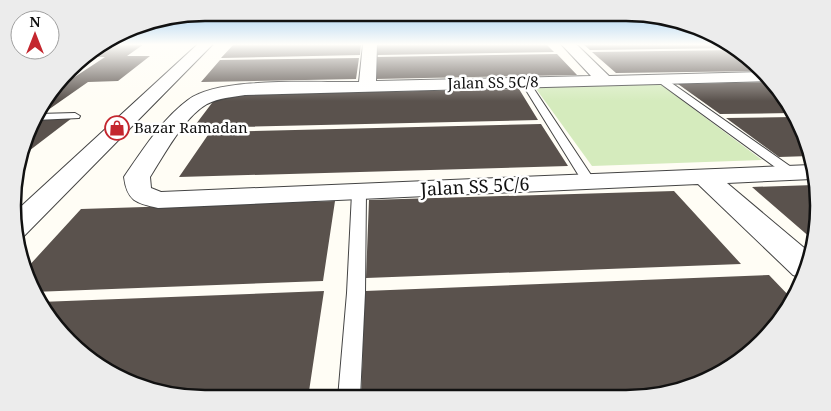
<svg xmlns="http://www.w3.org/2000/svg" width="831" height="411" font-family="'Noto Serif',serif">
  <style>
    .green { fill: #d5ebbd }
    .building { fill: #5a524d }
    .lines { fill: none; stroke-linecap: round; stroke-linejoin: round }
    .lane-casing { stroke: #444; stroke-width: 2 }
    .street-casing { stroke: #444; stroke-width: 2 }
    .lane { fill: #fff; fill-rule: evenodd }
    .street { fill: #fff; fill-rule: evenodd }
    .labels { text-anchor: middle; stroke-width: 5; stroke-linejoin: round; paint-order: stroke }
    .far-street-label { font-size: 15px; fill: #111; stroke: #fff }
    .far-poi-label { font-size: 15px; fill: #111; stroke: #fff; text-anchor: start }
    .street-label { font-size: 18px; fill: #111; stroke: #fff }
    .rim { fill: none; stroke: #111; stroke-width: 2.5 }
  </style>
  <rect width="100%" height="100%" fill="#fffdf5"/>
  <path class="green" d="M 659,83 L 762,160 L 592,166 L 534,86 Z"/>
  <path class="building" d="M 105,44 L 144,44 L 127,56 L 150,56 L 118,81 L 88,82 L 48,110 L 40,111 L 45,99 L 60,83 L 67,82 L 105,57 L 83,57 Z
    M 234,44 L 361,44 L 360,55 L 221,58 Z
    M 377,44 L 546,44 L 554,52 L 377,55 Z
    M 583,44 L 725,44 L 731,48 L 590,50 Z
    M 733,50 L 761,71 L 616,73 L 592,52 Z
    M 557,54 L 577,75 L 375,79 L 376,57 Z
    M 359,58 L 356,79 L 201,82 L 220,60 Z
    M 773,82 L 791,113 L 720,114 L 678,84 Z
    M 519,89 L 538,120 L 193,128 L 218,95 Z
    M 793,117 L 808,143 L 810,156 L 779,157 L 726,118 Z
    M 37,118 L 72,118 L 21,157 Z
    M 541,124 L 568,166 L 179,177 L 210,132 Z
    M 814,185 L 818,218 L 812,239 L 752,187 Z
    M 674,191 L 741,264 L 366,278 L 369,200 Z
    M 335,201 L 323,281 L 33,292 L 26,269 L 81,209 Z
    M 769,275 L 792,299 L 743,359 L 699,384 L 650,397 L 361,398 L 365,291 Z
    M 324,291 L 308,398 L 193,398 L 120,379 L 69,342 L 40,302 Z"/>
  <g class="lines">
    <g class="lane-casing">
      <path id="lane" d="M 657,77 L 663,77 L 794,169 L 796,172 L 794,175 L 786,175 L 657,81 Z
        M 522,80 L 528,80 L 595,181 L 594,184 L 584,184 L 521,82 Z
        M 75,113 L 80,116 L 79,118 L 36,120 L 38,114 Z
        M 359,189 L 366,193 L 365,293 L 360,398 L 338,398 L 347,293 L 352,193 Z"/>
    </g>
    <g class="street-casing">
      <path id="street" d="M 198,44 L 213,44 L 24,236 L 16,238 L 15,212 Z
        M 363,44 L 377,44 L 376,81 L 591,76 L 561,44 L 576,44 L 609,76 L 763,72 L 772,81 L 245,95 C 232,97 219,98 207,104 C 184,117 164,155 150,177 L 151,188 L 161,192 L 811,165 L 812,179 L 727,183 L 809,252 L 802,278 L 793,275 L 698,184 L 158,208 C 136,203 127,201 124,177 C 142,151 162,119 188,100 C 220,76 317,83 359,82 Z"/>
    </g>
    <use href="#lane" class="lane"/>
    <use href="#street" class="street"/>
  </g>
  <linearGradient id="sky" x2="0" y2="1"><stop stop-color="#95c6ee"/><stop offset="0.44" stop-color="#fffefa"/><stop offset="1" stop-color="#fffefa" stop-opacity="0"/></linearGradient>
  <rect width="831" height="101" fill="url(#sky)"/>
  <defs>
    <g id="shop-ring" transform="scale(1.25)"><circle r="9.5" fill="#fff" stroke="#c4262e" stroke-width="1.5"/><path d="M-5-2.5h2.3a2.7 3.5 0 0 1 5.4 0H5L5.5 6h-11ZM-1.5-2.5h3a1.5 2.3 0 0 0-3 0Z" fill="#c4262e"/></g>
  </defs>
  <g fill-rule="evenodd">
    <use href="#shop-ring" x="117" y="128"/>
  </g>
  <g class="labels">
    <g class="far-street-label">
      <text transform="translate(493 83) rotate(-1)" y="5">Jalan SS 5C/8</text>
    </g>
    <g class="far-poi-label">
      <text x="134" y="133">Bazar Ramadan</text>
    </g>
    <g class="street-label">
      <text transform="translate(475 187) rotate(-3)" y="6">Jalan SS 5C/6</text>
    </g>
  </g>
  <path d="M0 0H831V411H0ZM205 21H626A184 184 0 0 1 810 205V206A184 184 0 0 1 626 390H205A184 184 0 0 1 21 206V205A184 184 0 0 1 205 21Z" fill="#ececec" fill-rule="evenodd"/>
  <path class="rim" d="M205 21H626A184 184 0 0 1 810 205V206A184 184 0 0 1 626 390H205A184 184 0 0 1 21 206V205A184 184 0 0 1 205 21Z"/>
  <g transform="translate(35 35)"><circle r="24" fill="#ffffff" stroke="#a0a0a0"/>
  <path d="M0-4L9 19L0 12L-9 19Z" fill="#c4262e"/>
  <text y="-8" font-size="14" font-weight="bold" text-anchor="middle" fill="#111111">N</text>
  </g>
</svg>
